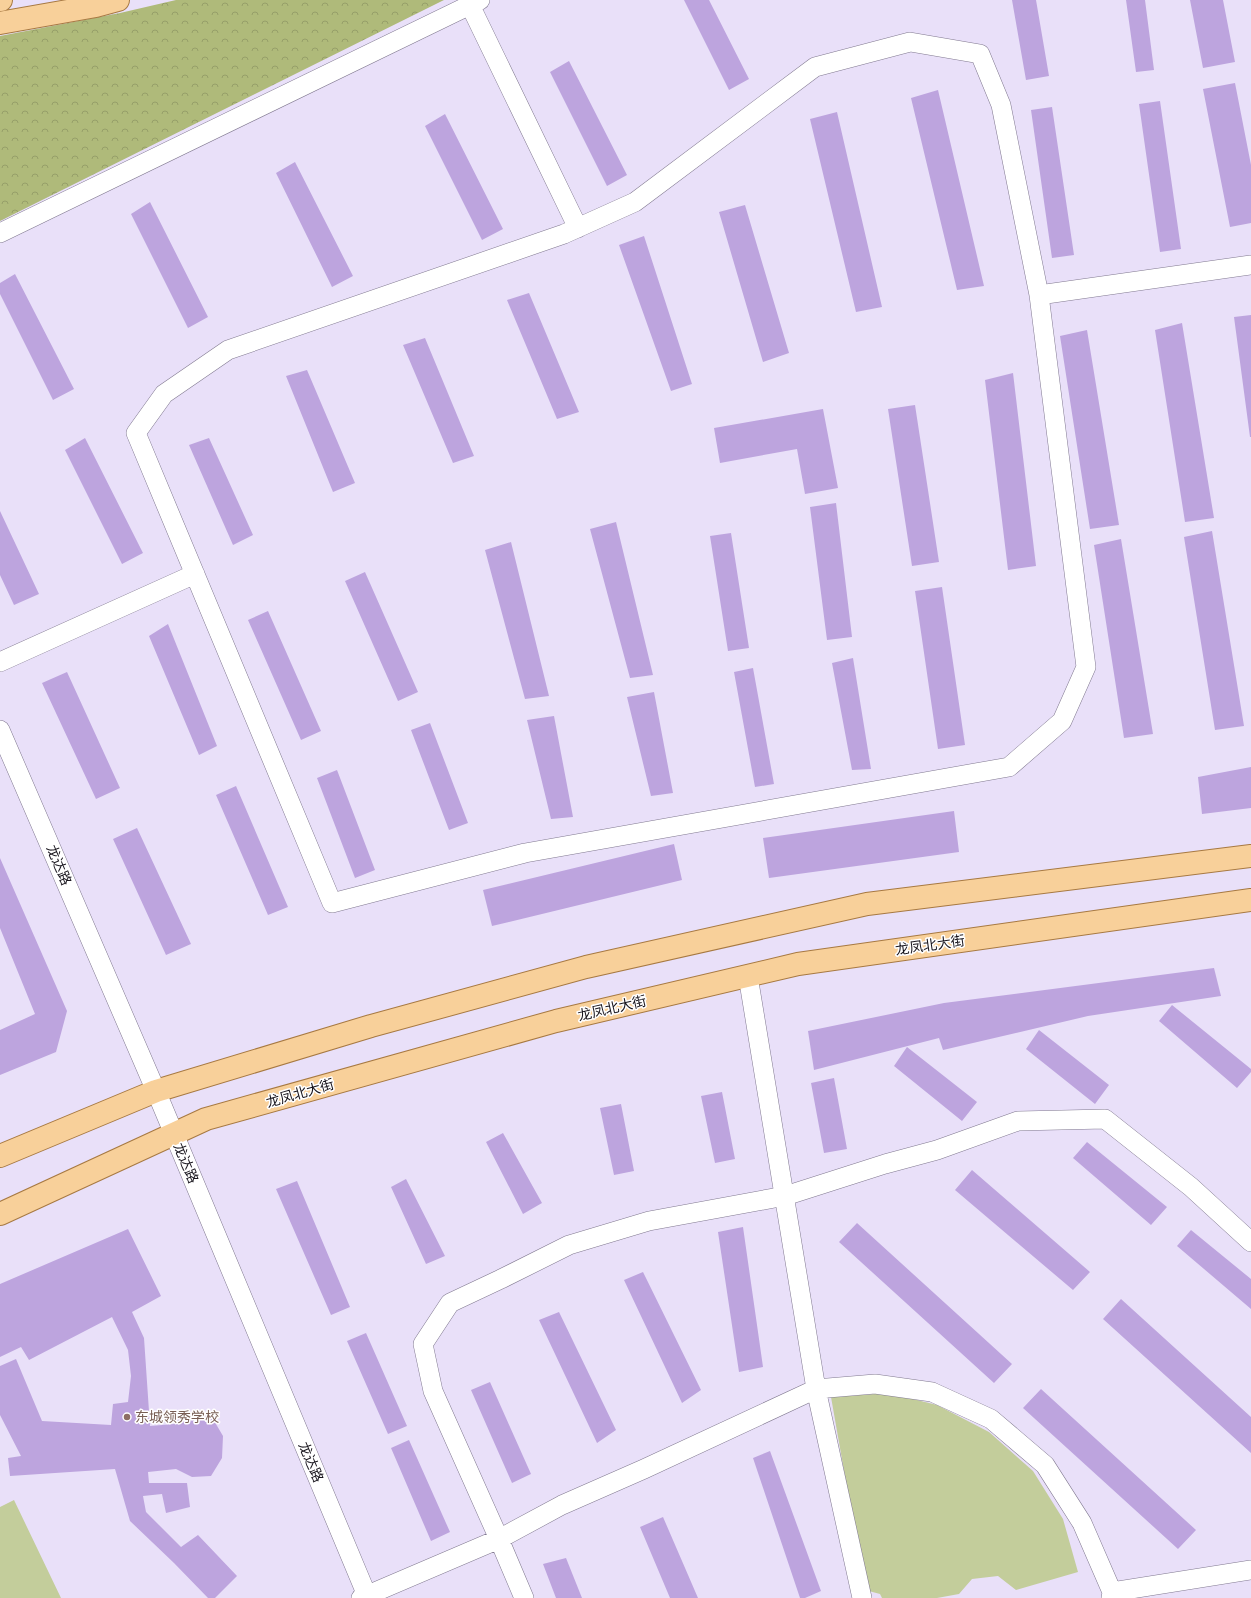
<svg xmlns="http://www.w3.org/2000/svg" width="1251" height="1598" font-family="Rubik,'Noto Sans SC',sans-serif">
  <style>
    .forest { fill: url(#forest-crowns) }
    .garden { fill: #c3cd9b }
    .building { fill: #bda4de }
    .lines { fill: none; stroke-linecap: round; stroke-linejoin: round }
    .minor-casing { stroke: #817990; stroke-width: 20 }
    .major-casing { stroke: #a77942; stroke-width: 24 }
    .minor { stroke: #fff; stroke-width: 19 }
    .major { stroke: #f8d09a; stroke-width: 22 }
    .education-dot { fill: #8d6e63; stroke: #fff; stroke-width: 1.5 }
    .labels { text-anchor: middle; stroke-width: 3; stroke-linejoin: round; paint-order: stroke }
    .street-label { font-size: 14px; fill: #17141c; stroke: #fff }
    .education-label { font-size: 14px; fill: #785e54; stroke: #fff; text-anchor: start }
  </style>
  <defs>
    <pattern id="forest-crowns" width="20" height="18" patternUnits="userSpaceOnUse"><rect width="20" height="18" fill="#afba7a"/><path d="M2 6a3 3 0 1 1 6 0M12 15a3 3 0 1 1 6 0" fill="none" stroke="#969f69"/></pattern>
  </defs>
  <rect width="100%" height="100%" fill="#e9e0f9"/>
  <path class="forest" d="M 176,0 L 444,0 L 0,221 L 0,36 L 120,13 Z"/>
  <path class="garden" d="M 889,1393 L 937,1405 L 989,1432 L 1033,1471 L 1063,1519 L 1078,1572 L 1016,1590 L 998,1576 L 972,1579 L 959,1594 L 937,1598 L 882,1598 L 880,1594 L 865,1590 L 831,1397 Z
    M 14,1500 L 61,1598 L 0,1598 L 0,1507 Z"/>
  <path class="building" d="M 684,0 L 709,0 L 749,79 L 729,90 Z
    M 1012,0 L 1036,0 L 1049,76 L 1026,80 Z
    M 1126,0 L 1145,0 L 1154,70 L 1136,72 Z
    M 1190,0 L 1223,0 L 1235,62 L 1203,68 Z
    M 569,61 L 627,175 L 607,186 L 550,72 Z
    M 1235,83 L 1251,165 L 1251,223 L 1230,227 L 1203,89 Z
    M 938,90 L 984,286 L 957,290 L 911,98 Z
    M 1160,101 L 1181,249 L 1160,252 L 1139,104 Z
    M 1052,107 L 1074,255 L 1052,258 L 1031,110 Z
    M 837,112 L 882,307 L 856,312 L 810,119 Z
    M 445,114 L 503,229 L 482,240 L 425,126 Z
    M 295,162 L 353,276 L 332,287 L 276,173 Z
    M 150,202 L 208,317 L 188,328 L 131,214 Z
    M 745,205 L 789,353 L 763,362 L 719,212 Z
    M 644,236 L 692,384 L 671,391 L 619,245 Z
    M 15,274 L 74,389 L 53,400 L 0,294 L 0,283 Z
    M 529,293 L 579,412 L 557,419 L 507,300 Z
    M 1251,315 L 1251,437 L 1250,437 L 1234,317 Z
    M 1182,323 L 1214,518 L 1185,522 L 1155,330 Z
    M 1087,330 L 1119,525 L 1090,529 L 1060,336 Z
    M 425,338 L 474,456 L 453,463 L 403,345 Z
    M 307,370 L 355,483 L 333,492 L 286,376 Z
    M 1013,373 L 1036,566 L 1008,570 L 985,380 Z
    M 915,405 L 939,562 L 912,566 L 888,409 Z
    M 823,409 L 838,488 L 805,494 L 797,449 L 720,463 L 714,428 Z
    M 85,438 L 143,553 L 122,564 L 65,450 Z
    M 209,438 L 253,535 L 233,545 L 189,445 Z
    M 836,503 L 852,637 L 827,640 L 810,507 Z
    M 0,511 L 39,594 L 14,605 L 0,575 Z
    M 616,522 L 653,675 L 630,678 L 590,529 Z
    M 1212,531 L 1244,726 L 1215,730 L 1184,537 Z
    M 731,533 L 749,648 L 728,651 L 710,536 Z
    M 1121,539 L 1153,734 L 1124,738 L 1094,545 Z
    M 511,542 L 549,696 L 525,699 L 485,550 Z
    M 365,572 L 418,692 L 398,701 L 345,581 Z
    M 942,587 L 965,745 L 938,749 L 915,591 Z
    M 268,611 L 321,731 L 301,740 L 248,620 Z
    M 168,624 L 217,746 L 199,755 L 149,636 Z
    M 853,658 L 871,769 L 852,770 L 832,663 Z
    M 753,668 L 774,784 L 755,787 L 734,672 Z
    M 67,672 L 120,788 L 96,799 L 42,683 Z
    M 654,692 L 673,793 L 651,796 L 627,697 Z
    M 554,716 L 573,817 L 551,819 L 527,720 Z
    M 430,723 L 468,823 L 449,830 L 411,730 Z
    M 1251,767 L 1251,808 L 1202,814 L 1198,777 Z
    M 337,770 L 375,870 L 355,878 L 317,778 Z
    M 236,786 L 288,907 L 268,915 L 216,795 Z
    M 954,811 L 959,852 L 769,878 L 763,838 Z
    M 137,828 L 191,944 L 166,955 L 113,839 Z
    M 674,844 L 682,880 L 492,926 L 483,890 Z
    M 0,858 L 67,1011 L 56,1052 L 0,1075 L 0,1030 L 35,1014 L 0,928 Z
    M 1214,968 L 1221,996 L 1088,1016 L 943,1050 L 939,1038 L 814,1070 L 808,1031 L 944,1003 Z
    M 1172,1005 L 1251,1069 L 1251,1072 L 1237,1088 L 1159,1021 Z
    M 1039,1030 L 1109,1085 L 1095,1104 L 1026,1049 Z
    M 907,1047 L 977,1102 L 962,1121 L 894,1066 Z
    M 834,1078 L 847,1149 L 824,1153 L 811,1083 Z
    M 722,1092 L 735,1159 L 715,1163 L 701,1096 Z
    M 621,1104 L 634,1171 L 614,1175 L 600,1108 Z
    M 503,1133 L 542,1203 L 523,1214 L 486,1142 Z
    M 1087,1142 L 1167,1207 L 1151,1225 L 1073,1158 Z
    M 972,1170 L 1090,1272 L 1073,1290 L 955,1190 Z
    M 406,1179 L 445,1256 L 426,1264 L 391,1187 Z
    M 297,1181 L 350,1307 L 331,1315 L 276,1189 Z
    M 857,1223 L 1012,1364 L 994,1383 L 839,1242 Z
    M 743,1227 L 763,1367 L 739,1372 L 718,1232 Z
    M 128,1229 L 161,1296 L 132,1312 L 144,1338 L 150,1426 L 174,1424 L 183,1415 L 202,1412 L 213,1419 L 223,1436 L 222,1458 L 211,1476 L 192,1477 L 176,1469 L 148,1472 L 149,1483 L 187,1483 L 190,1507 L 166,1513 L 162,1494 L 143,1496 L 146,1512 L 181,1547 L 198,1535 L 237,1576 L 215,1598 L 208,1598 L 174,1563 L 130,1521 L 115,1469 L 10,1476 L 8,1458 L 21,1456 L 0,1415 L 0,1366 L 16,1359 L 42,1421 L 111,1425 L 113,1404 L 128,1402 L 131,1376 L 128,1350 L 112,1317 L 29,1360 L 21,1347 L 0,1357 L 0,1284 Z
    M 1191,1230 L 1251,1279 L 1251,1309 L 1177,1246 Z
    M 643,1272 L 701,1390 L 682,1403 L 624,1280 Z
    M 1121,1299 L 1251,1417 L 1251,1453 L 1103,1319 Z
    M 559,1312 L 616,1430 L 597,1443 L 539,1320 Z
    M 366,1333 L 407,1426 L 388,1434 L 347,1341 Z
    M 490,1382 L 531,1474 L 512,1483 L 471,1390 Z
    M 1041,1389 L 1196,1530 L 1178,1549 L 1023,1408 Z
    M 409,1440 L 450,1532 L 431,1541 L 391,1448 Z
    M 770,1451 L 821,1591 L 805,1598 L 800,1598 L 753,1458 Z
    M 663,1517 L 698,1598 L 670,1598 L 640,1527 Z
    M 566,1558 L 582,1598 L 556,1598 L 543,1564 Z"/>
  <g class="lines">
    <g class="minor-casing">
      <path id="minor" d="M 480,0 L 470,5 L 578,228
        M 910,42 L 980,54 L 1001,105 L 1039,295 L 1086,667 L 1062,721 L 1009,767 L 525,853 L 332,903 L 136,433 L 164,394 L 228,350 L 564,234 L 635,202 L 815,67 Z
        M 0,233 L 470,5
        M 1039,295 L 1251,265
        M 0,662 L 195,574
        M 0,730 L 156,1091 L 368,1598
        M 748,976 L 816,1389 L 862,1598
        M 1112,1592 L 1251,1570
        M 361,1598 L 499,1539 L 433,1391 L 423,1344 L 450,1303 L 501,1279 L 569,1245 L 649,1221 L 785,1196 L 885,1164 L 937,1150 L 1018,1121 L 1105,1119 L 1191,1187 L 1251,1242
        M 524,1598 L 499,1539 L 562,1505 L 644,1469 L 816,1389 L 875,1384 L 932,1392 L 991,1419 L 1045,1465 L 1082,1523 L 1112,1592 L 1111,1598"/>
    </g>
    <g class="major-casing">
      <path id="major" d="M 0,0 L 1,0
        M 0,23 L 96,6 L 118,0
        M 0,1156 L 156,1091 L 371,1026 L 586,967 L 867,904 L 1251,856
        M 0,1214 L 206,1119 L 556,1021 L 798,964 L 1251,900"/>
    </g>
    <use href="#minor" class="minor"/>
    <use href="#major" class="major"/>
  </g>
  <circle class="education-dot" cx="127" cy="1417" r="4"/>
  <g class="labels">
    <g class="street-label">
      <text transform="translate(59 865) rotate(67)" y="5">龙达路</text>
      <text transform="translate(930 945) rotate(-8)" y="5">龙凤北大街</text>
      <text transform="translate(612 1008) rotate(-13)" y="5">龙凤北大街</text>
      <text transform="translate(300 1093) rotate(-16)" y="5">龙凤北大街</text>
      <text transform="translate(186 1163) rotate(67)" y="5">龙达路</text>
      <text transform="translate(311 1462) rotate(67)" y="5">龙达路</text>
    </g>
    <g class="education-label">
      <text x="135" y="1422">东城领秀学校</text>
    </g>
  </g>
</svg>
